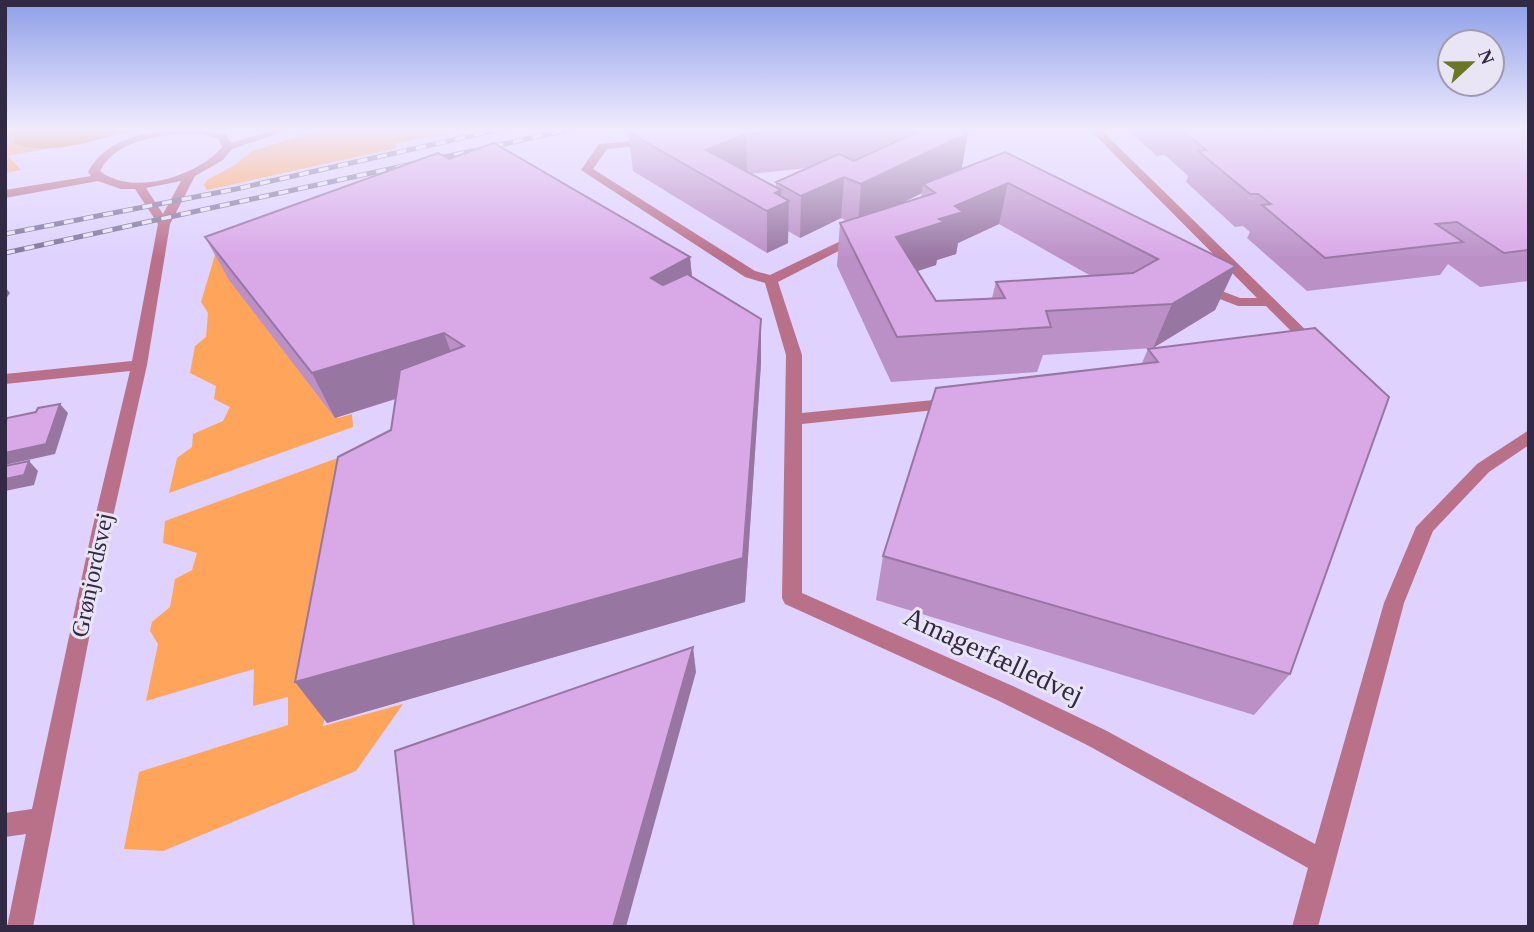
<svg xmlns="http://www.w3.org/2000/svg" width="1534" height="932" font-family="Georgia,serif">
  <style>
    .green { fill: #ffa55b }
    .forest { fill: #dd7d1e }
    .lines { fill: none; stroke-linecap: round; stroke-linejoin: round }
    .minor { fill: #b97089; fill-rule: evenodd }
    .rail-casing { stroke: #807599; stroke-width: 5 }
    .rail { stroke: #e9e5f4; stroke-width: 3.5; stroke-dasharray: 10; stroke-linecap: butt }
    .wall { fill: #bb90c7; fill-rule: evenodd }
    .shaded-wall { fill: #9876a2 }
    .building { fill: #d9a8e7; stroke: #9876a2; stroke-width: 2; fill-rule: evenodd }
    .labels { text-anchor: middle; stroke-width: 6; stroke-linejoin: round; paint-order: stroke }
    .street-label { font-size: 24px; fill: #322945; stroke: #e9e5f4 }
    .near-street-label { font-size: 28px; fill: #322945; stroke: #e9e5f4 }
  </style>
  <rect width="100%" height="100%" fill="#dfd2ff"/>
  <path class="green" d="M 5,128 L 155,128 L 8,156 L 21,170 L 5,173 Z
    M 326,128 L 465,128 L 395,144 L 397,148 L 207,190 L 204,185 L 207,180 L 235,165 L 252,151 Z
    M 218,245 L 231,276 L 338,418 L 352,414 L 353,427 L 169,493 L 177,458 L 192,447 L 193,434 L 223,421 L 230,407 L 214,399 L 216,386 L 190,373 L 195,346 L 206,337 L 208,313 L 201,302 Z
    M 354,452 L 364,496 L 323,726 L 403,704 L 356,771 L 163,851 L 124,849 L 139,772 L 288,725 L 288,697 L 253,706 L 254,669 L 146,701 L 158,644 L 150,631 L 152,622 L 170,607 L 175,579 L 192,570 L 197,553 L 163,543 L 165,521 Z"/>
  <path class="forest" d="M 5,128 L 132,128 C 97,141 51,156 14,144 L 15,132 Z"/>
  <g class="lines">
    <path class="minor" d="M 188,128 L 226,134 L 231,143 L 280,128 L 295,128 L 232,149 L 223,160 L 195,176 L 170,224 L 147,365 L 110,530 L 33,927 L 7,927 L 26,834 L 5,837 L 5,813 L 32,809 L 92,530 L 130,371 L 5,384 L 5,374 L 132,361 L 158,224 L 135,189 L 121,189 L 98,181 L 5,198 L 5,190 L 91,176 L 88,172 C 107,136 151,131 188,128 ZM 201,134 L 218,138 L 222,147 C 198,176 132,197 100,171 C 117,137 167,134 201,134 ZM 181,181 L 163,214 L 146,188 Z
      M 1088,128 L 1099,128 L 1318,342 L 1321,345 L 1318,348 L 1308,348 L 1266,306 L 1238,306 L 1196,290 L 1196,284 L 1201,283 L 1240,298 L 1257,298 Z
      M 654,139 L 658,140 L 658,144 L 607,149 L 593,169 L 755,271 L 770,275 L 853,235 L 863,235 L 864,238 L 778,282 L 802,355 L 802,413 L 954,398 L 962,403 L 954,408 L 802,424 L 802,593 L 1015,687 L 1105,730 L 1315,844 L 1384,603 L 1416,527 L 1477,464 L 1529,430 L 1529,445 L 1489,472 L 1433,531 L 1404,603 L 1318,927 L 1292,927 L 1308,868 L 1089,746 L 999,701 L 785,604 L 782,598 L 786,355 L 765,283 L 745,277 L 581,170 L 599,144 Z"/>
    <g class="rail-casing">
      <path id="rail" d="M 5,234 L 236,189 L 506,128
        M 5,253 L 577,128"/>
    </g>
    <use href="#rail" class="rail"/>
  </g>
  <path class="wall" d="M 638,128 L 958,128 L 962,169 L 1005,152 L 1236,266 L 1215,310 L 1153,348 L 1043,355 L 1037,372 L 891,382 L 837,266 L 840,223 L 847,221 L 841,218 L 800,238 L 788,231 L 788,243 L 767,253 L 633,171 L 628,132 ZM 807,168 L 776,182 L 776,187 L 751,174 ZM 922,193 L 921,197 L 898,205 ZM 999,224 L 1091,276 L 996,282 L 992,298 L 936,301 L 917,271 L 936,265 L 937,260 L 956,254 L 958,243 Z
    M 1125,128 L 1529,128 L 1529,281 L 1480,287 L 1448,264 L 1440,275 L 1307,291 L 1247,238 L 1250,232 L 1243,226 L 1235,227 L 1186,182 L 1188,176 L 1165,155 L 1157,156 Z
    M 449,159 L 690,257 L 692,276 L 761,363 L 745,602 L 327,723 L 391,430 L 396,399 L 335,418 L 229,280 L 205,237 Z
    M 1315,328 L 1290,674 L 1254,715 L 876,600 L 883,556 L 1142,363 L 1148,349 Z"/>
  <path class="shaded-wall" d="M 968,133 L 961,173 L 923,184 L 922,193 L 858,225 L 861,184 Z
    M 746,134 L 747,174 L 706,150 Z
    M 844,177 L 841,218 L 800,238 L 801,196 Z
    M 1008,183 L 999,224 L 958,243 L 956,254 L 937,260 L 936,265 L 891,280 L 896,237 L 939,219 L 955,206 Z
    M 781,190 L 781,204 L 789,201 L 788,243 L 767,253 L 767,211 L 775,193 Z
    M 690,257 L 694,300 L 656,322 L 651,278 Z
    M 1236,266 L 1215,310 L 1153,348 L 1172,304 Z
    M 5,287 L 10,293 L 5,300 Z
    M 761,319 L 761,363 L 745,602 L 327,723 L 295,682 Z
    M 444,333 L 460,378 L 335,418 L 312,373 Z
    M 60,404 L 68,413 L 55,454 L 5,465 L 5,453 Z
    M 29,461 L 38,471 L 34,485 L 5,491 L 5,479 Z
    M 693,647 L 696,672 L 626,927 L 613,927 Z"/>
  <path class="building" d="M 638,128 L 819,128 L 746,134 L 706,150 L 781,190 L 775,193 L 789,201 L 767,211 L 628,132 Z
    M 908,128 L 958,128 L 968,133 L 861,184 L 844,177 L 801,196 L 776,182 L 839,154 L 854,161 L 917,132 Z
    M 1179,128 L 1529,128 L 1529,250 L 1504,253 L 1457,222 L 1436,224 L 1463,242 L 1325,258 L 1262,205 L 1271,204 L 1258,194 L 1250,194 L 1198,151 L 1206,150 Z
    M 494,143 L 690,257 L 651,278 L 663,285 L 687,274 L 761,319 L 743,558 L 295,682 L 338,457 L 391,430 L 400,370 L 464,346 L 444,333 L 312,373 L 205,237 L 438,153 L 449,159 Z
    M 1005,152 L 1236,266 L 1172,304 L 1046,311 L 1051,327 L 897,337 L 840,223 L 935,193 L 923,184 ZM 1008,183 L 1158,259 L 1133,273 L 996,282 L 1005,298 L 936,301 L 896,237 L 944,222 L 939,219 L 963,212 L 955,206 Z
    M 1315,328 L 1389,397 L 1290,674 L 883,556 L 936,388 L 1158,362 L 1148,349 Z
    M 60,404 L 46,444 L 5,453 L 5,423 L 7,418 L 36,412 L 38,408 Z
    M 29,461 L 24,475 L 5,479 L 5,466 Z
    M 693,647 L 613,927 L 414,927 L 395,751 Z"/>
  <linearGradient id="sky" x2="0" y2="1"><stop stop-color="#8d9fe8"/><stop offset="0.5" stop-color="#f1ebff"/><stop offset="1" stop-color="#f1ebff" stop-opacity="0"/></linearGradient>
  <rect width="1534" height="258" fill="url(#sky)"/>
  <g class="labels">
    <g class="street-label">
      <text transform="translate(92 575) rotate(-78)" y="8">Grønjordsvej</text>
    </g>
    <g class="near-street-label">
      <text transform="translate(994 655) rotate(25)" y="10">Amagerfælledvej</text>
    </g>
  </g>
  <rect width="1534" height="932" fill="none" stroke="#322945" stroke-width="14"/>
  <g transform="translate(1471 63) rotate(68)"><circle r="33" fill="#e9e5f4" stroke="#a09aae" stroke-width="2"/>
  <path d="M0-5L12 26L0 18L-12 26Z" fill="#6a7825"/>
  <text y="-10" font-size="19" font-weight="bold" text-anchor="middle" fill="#322945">N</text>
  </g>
</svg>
